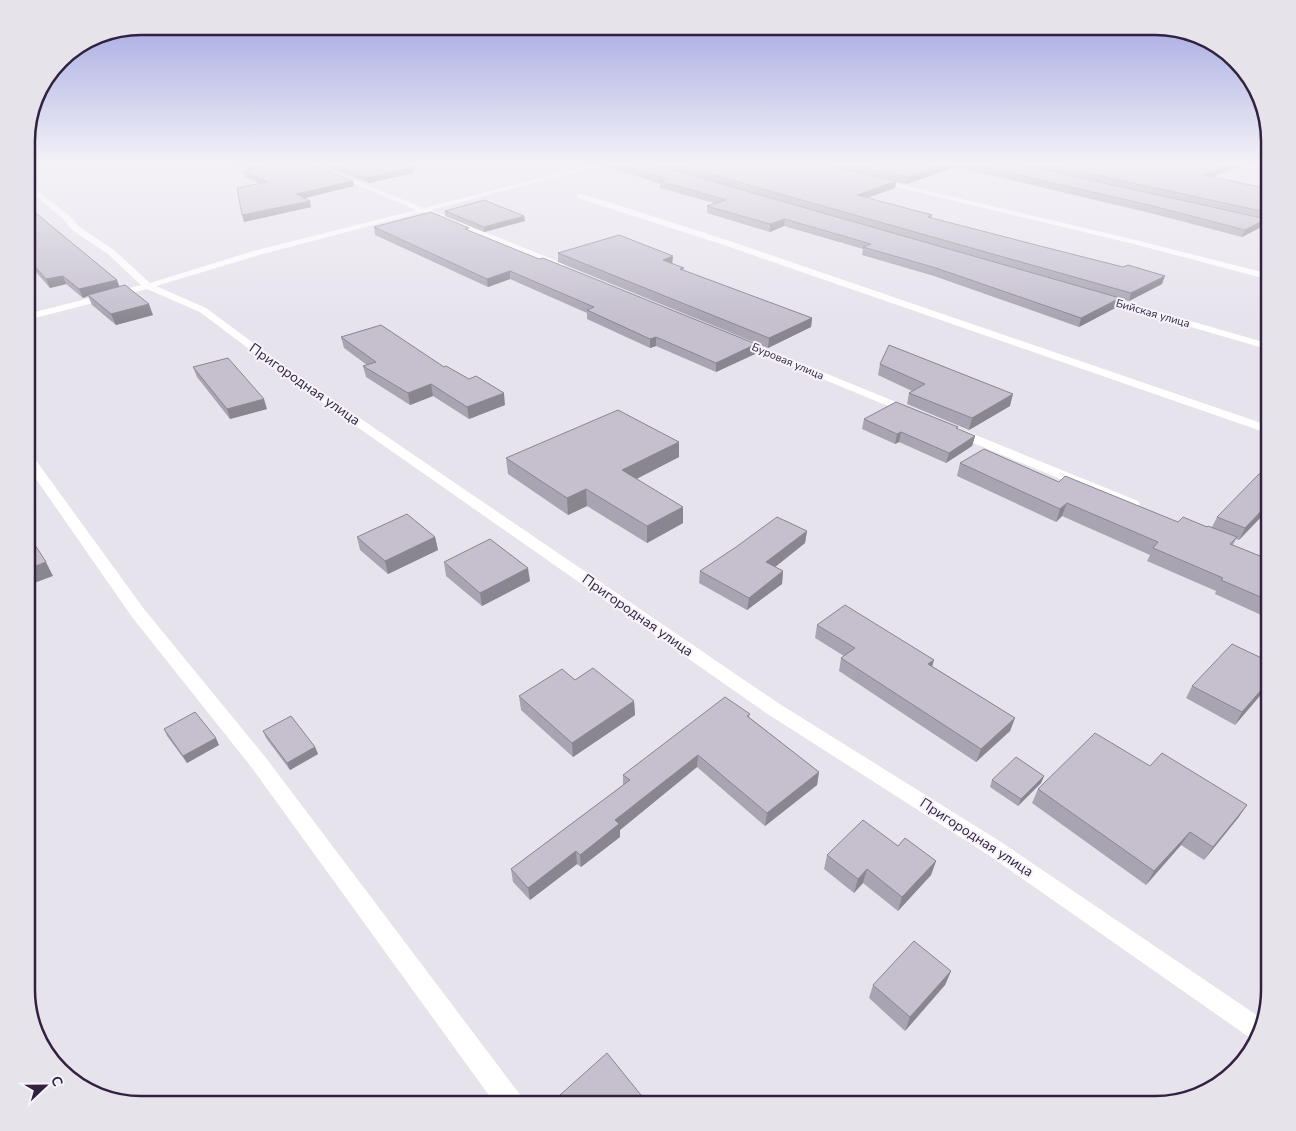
<svg xmlns="http://www.w3.org/2000/svg" width="1296" height="1131" font-family="'Nunito Sans',sans-serif">
  <style>
    .lines { fill: none; stroke-linecap: round; stroke-linejoin: round }
    .street { fill: #fff; fill-rule: evenodd }
    .wall { fill: #a9a4b1 }
    .shaded-wall { fill: #8a8690 }
    .building { fill: #c5bfce; stroke: #8a8690 }
    .labels { text-anchor: middle; stroke-width: 4; stroke-linejoin: round; paint-order: stroke }
    .far-street-label { font-size: 11px; fill: #322240; stroke: #f6f4fa }
    .street-label { font-size: 14px; fill: #322240; stroke: #f6f4fa }
    .rim { fill: none; stroke: #322240; stroke-width: 2.5 }
  </style>
  <rect width="100%" height="100%" fill="#e7e3ed"/>
  <g class="lines">
    <path class="street" d="M 302,162 L 310,162 L 424,208 L 603,162 L 613,162 L 431,210 L 564,264 L 564,268 L 558,268 L 423,212 L 259,255 L 156,286 L 206,308 L 298,376 L 778,703 L 1001,842 L 1264,1020 L 1261,1034 L 1256,1042 L 987,854 L 766,713 L 290,380 L 200,312 L 147,289 L 27,320 L 27,314 L 141,285 L 108,254 L 72,230 L 64,220 L 27,188 L 27,183 L 70,216 L 78,226 L 114,250 L 150,283 L 253,251 L 416,210 Z
      M 1232,162 L 1244,162 L 1270,167 L 1270,171 Z
      M 877,179 L 1136,240 L 1270,274 L 1270,280 L 1134,244 L 875,182 L 875,180 Z
      M 577,194 L 583,194 L 727,240 L 1270,426 L 1270,434 L 721,244 L 577,198 Z
      M 1241,217 L 1270,222 L 1270,226 L 1241,221 Z
      M 1101,295 L 1270,344 L 1270,350 L 1098,300 L 1096,298 Z
      M 737,337 L 913,409 L 915,411 L 909,415 L 905,413 L 733,342 L 732,340 L 733,338 Z
      M 956,427 L 1138,501 L 1140,504 L 1138,507 L 1128,507 L 952,434 L 950,431 Z
      M 27,454 L 32,455 L 144,609 L 266,758 L 521,1096 L 525,1105 L 496,1105 L 252,768 L 132,617 L 27,466 Z"/>
  </g>
  <path class="wall" d="M 233,162 L 308,162 L 354,186 L 304,198 L 311,207 L 244,222 L 260,184 L 245,177 L 243,171 L 250,170 Z
    M 314,162 L 398,162 L 414,173 L 368,183 Z
    M 606,162 L 1114,162 L 1118,163 L 1241,166 L 1212,177 L 1270,189 L 1270,221 L 1266,221 L 1263,226 L 1242,237 L 1146,212 L 955,167 L 906,184 L 896,182 L 895,188 L 867,198 L 932,215 L 932,218 L 1162,284 L 1129,301 L 1120,299 L 1117,307 L 1079,327 L 934,276 L 862,255 L 863,249 L 784,226 L 770,232 L 707,213 L 707,206 L 714,203 L 660,188 L 660,184 L 606,166 Z
    M 27,211 L 120,287 L 153,315 L 116,325 L 92,305 L 88,296 L 83,298 L 66,284 L 50,288 L 27,262 Z
    M 445,211 L 524,216 L 525,221 L 484,232 L 445,216 Z
    M 374,227 L 470,231 L 755,354 L 716,372 L 656,346 L 650,348 L 587,319 L 587,313 L 510,279 L 488,287 L 375,235 Z
    M 558,253 L 672,263 L 684,270 L 812,318 L 811,327 L 768,348 L 558,262 Z
    M 341,337 L 444,367 L 505,405 L 469,419 L 433,396 L 410,405 L 366,377 L 363,366 L 367,365 L 344,348 Z
    M 880,364 L 1010,406 L 969,430 L 907,404 L 909,393 L 912,391 L 878,375 Z
    M 193,367 L 267,409 L 230,419 L 197,377 Z
    M 864,419 L 958,429 L 975,436 L 972,446 L 946,463 L 899,442 L 895,444 L 862,429 Z
    M 679,442 L 679,457 L 637,479 L 683,523 L 647,543 L 587,506 L 568,515 L 508,474 L 506,458 Z
    M 960,463 L 1059,482 L 1178,522 L 1212,527 L 1217,517 L 1270,478 L 1270,521 L 1261,517 L 1239,540 L 1236,539 L 1233,545 L 1270,560 L 1270,619 L 1215,594 L 1216,591 L 1147,561 L 1150,555 L 1062,516 L 1056,522 L 957,476 Z
    M 807,531 L 805,543 L 775,567 L 783,571 L 782,584 L 747,610 L 699,583 L 700,571 Z
    M 357,537 L 435,537 L 438,550 L 388,574 L 360,550 Z
    M 444,562 L 530,581 L 482,606 L 446,576 Z
    M 817,625 L 934,660 L 932,666 L 1015,718 L 1010,731 L 976,762 L 839,671 L 841,658 L 844,656 L 815,638 Z
    M 1270,684 L 1235,725 L 1186,698 L 1192,686 Z
    M 519,696 L 634,701 L 635,715 L 573,757 L 521,710 Z
    M 750,714 L 749,717 L 819,772 L 817,785 L 765,826 L 697,767 L 620,830 L 620,837 L 581,867 L 577,864 L 530,900 L 513,882 L 511,869 L 623,785 L 623,775 Z
    M 164,729 L 219,745 L 187,763 L 167,736 Z
    M 263,731 L 315,747 L 318,754 L 290,770 L 266,738 Z
    M 1150,766 L 1247,805 L 1238,818 L 1204,860 L 1181,845 L 1146,885 L 1032,803 L 1038,789 Z
    M 1044,776 L 1041,783 L 1018,806 L 990,787 L 992,780 Z
    M 898,846 L 936,861 L 931,875 L 898,911 L 863,883 L 854,893 L 824,869 L 827,855 Z
    M 951,971 L 945,985 L 905,1031 L 869,998 L 873,985 Z
    M 560,1095 L 649,1105 L 561,1105 Z"/>
  <path class="shaded-wall" d="M 952,162 L 956,162 L 955,167 L 906,184 L 908,177 Z
    M 1237,162 L 1242,162 L 1241,166 L 1200,181 L 1202,175 Z
    M 413,167 L 414,173 L 368,183 L 366,178 Z
    M 353,181 L 354,186 L 297,200 L 296,194 Z
    M 896,181 L 895,188 L 856,202 L 857,195 Z
    M 310,201 L 311,207 L 244,222 L 242,215 Z
    M 524,216 L 525,221 L 484,232 L 484,227 Z
    M 785,219 L 784,226 L 770,232 L 770,224 Z
    M 1266,219 L 1263,226 L 1242,237 L 1245,230 Z
    M 673,256 L 672,265 L 663,260 Z
    M 510,271 L 510,279 L 488,287 L 487,279 Z
    M 63,276 L 66,284 L 50,288 L 46,279 Z
    M 1165,276 L 1162,284 L 1129,301 L 1131,293 Z
    M 117,280 L 120,288 L 88,295 L 88,296 L 83,298 L 79,289 Z
    M 1120,298 L 1117,307 L 1079,327 L 1081,318 Z
    M 149,304 L 153,315 L 116,325 L 111,314 Z
    M 812,318 L 811,327 L 768,348 L 769,338 Z
    M 656,337 L 656,346 L 650,348 L 650,339 Z
    M 756,344 L 755,354 L 716,372 L 716,363 Z
    M 431,384 L 433,396 L 410,405 L 408,393 Z
    M 504,393 L 505,405 L 469,419 L 467,407 Z
    M 1013,394 L 1010,406 L 969,430 L 972,418 Z
    M 264,399 L 267,409 L 230,419 L 227,409 Z
    M 901,432 L 899,442 L 895,444 L 897,434 Z
    M 975,436 L 972,446 L 946,463 L 949,453 Z
    M 679,442 L 679,457 L 622,486 L 622,470 Z
    M 586,489 L 587,506 L 568,515 L 567,498 Z
    M 1067,503 L 1062,516 L 1056,522 L 1060,509 Z
    M 1267,505 L 1261,517 L 1239,540 L 1245,528 Z
    M 683,507 L 683,523 L 647,543 L 647,526 Z
    M 807,531 L 805,543 L 765,575 L 766,562 Z
    M 435,537 L 438,550 L 388,574 L 385,561 Z
    M 46,562 L 53,576 L 26,586 L 26,570 Z
    M 528,568 L 530,581 L 482,606 L 480,593 Z
    M 783,571 L 782,584 L 747,610 L 749,598 Z
    M 934,660 L 930,673 L 928,664 Z
    M 1270,680 L 1270,684 L 1235,725 L 1242,712 Z
    M 634,701 L 635,715 L 573,757 L 572,743 Z
    M 1015,718 L 1010,731 L 976,762 L 981,749 Z
    M 216,738 L 219,745 L 187,763 L 183,756 Z
    M 315,747 L 318,754 L 290,770 L 287,763 Z
    M 698,755 L 697,767 L 620,830 L 620,837 L 581,867 L 580,855 L 615,820 Z
    M 819,772 L 817,785 L 765,826 L 767,813 Z
    M 1044,776 L 1041,783 L 1018,806 L 1021,799 Z
    M 1247,805 L 1238,818 L 1204,860 L 1213,847 Z
    M 1190,832 L 1181,845 L 1146,885 L 1154,871 Z
    M 576,851 L 577,864 L 530,900 L 528,888 Z
    M 936,861 L 931,875 L 898,911 L 902,897 Z
    M 867,869 L 863,883 L 854,893 L 858,879 Z
    M 951,971 L 945,985 L 905,1031 L 910,1017 Z"/>
  <path class="building" d="M 244,162 L 308,162 L 353,181 L 296,194 L 310,201 L 242,215 L 237,188 L 267,182 L 243,171 L 258,168 Z
    M 327,162 L 398,162 L 413,167 L 366,178 Z
    M 614,162 L 645,162 L 1120,298 L 1081,318 L 936,268 L 863,247 L 871,244 L 785,219 L 770,224 L 707,206 L 726,200 L 660,181 L 667,179 Z
    M 667,162 L 814,162 L 896,181 L 857,195 L 932,215 L 928,217 L 1044,247 L 1123,267 L 1128,265 L 1165,276 L 1131,293 Z
    M 840,162 L 952,162 L 908,177 Z
    M 962,162 L 1009,162 L 1266,219 L 1245,230 L 1149,205 Z
    M 1037,162 L 1114,162 L 1118,163 L 1121,162 L 1237,162 L 1202,175 L 1270,189 L 1270,213 Z
    M 484,200 L 524,216 L 484,227 L 445,211 Z
    M 32,210 L 117,280 L 79,289 L 63,276 L 46,279 L 27,258 L 27,211 Z
    M 431,212 L 469,228 L 465,229 L 539,259 L 543,258 L 756,344 L 716,363 L 656,337 L 650,339 L 587,310 L 594,307 L 510,271 L 487,279 L 374,227 Z
    M 619,235 L 673,256 L 663,260 L 684,268 L 680,269 L 812,318 L 769,338 L 558,253 Z
    M 125,285 L 149,304 L 111,314 L 88,295 Z
    M 381,325 L 444,367 L 446,366 L 469,379 L 476,376 L 504,393 L 467,407 L 431,384 L 408,393 L 363,366 L 376,362 L 341,337 Z
    M 889,345 L 1013,394 L 972,418 L 909,393 L 925,384 L 880,364 Z
    M 228,358 L 264,399 L 227,409 L 193,367 Z
    M 896,402 L 958,427 L 956,428 L 975,436 L 949,453 L 901,432 L 897,434 L 864,419 Z
    M 618,410 L 679,442 L 622,470 L 683,507 L 647,526 L 586,489 L 567,498 L 506,458 Z
    M 984,449 L 1059,482 L 1065,476 L 1178,522 L 1183,517 L 1207,527 L 1208,526 L 1237,537 L 1230,544 L 1270,560 L 1270,601 L 1221,580 L 1223,578 L 1153,548 L 1158,542 L 1067,503 L 1060,509 L 960,463 Z
    M 1259,474 L 1270,478 L 1270,506 L 1267,505 L 1245,528 L 1217,517 Z
    M 407,514 L 435,537 L 385,561 L 357,537 Z
    M 777,517 L 807,531 L 766,562 L 783,571 L 749,598 L 700,571 L 736,547 Z
    M 26,531 L 46,562 L 26,570 Z
    M 490,539 L 528,568 L 480,593 L 444,562 Z
    M 845,605 L 934,660 L 928,664 L 1015,718 L 981,749 L 841,658 L 855,648 L 817,625 Z
    M 1232,644 L 1270,662 L 1270,680 L 1242,712 L 1192,686 Z
    M 593,668 L 634,701 L 572,743 L 519,696 L 562,669 L 575,680 Z
    M 725,697 L 750,714 L 747,716 L 819,772 L 767,813 L 698,755 L 615,820 L 619,824 L 580,855 L 576,851 L 528,888 L 511,869 L 630,780 L 623,775 Z
    M 195,712 L 216,738 L 183,756 L 164,729 Z
    M 291,716 L 315,747 L 287,763 L 263,731 Z
    M 1095,733 L 1150,766 L 1162,753 L 1247,805 L 1213,847 L 1190,832 L 1154,871 L 1038,789 Z
    M 1016,757 L 1044,776 L 1021,799 L 992,780 Z
    M 863,820 L 898,846 L 905,838 L 936,861 L 902,897 L 867,869 L 858,879 L 827,855 Z
    M 914,941 L 951,971 L 910,1017 L 873,985 Z
    M 607,1053 L 649,1105 L 568,1105 L 560,1095 Z"/>
  <linearGradient id="sky" x2="0" y2="1"><stop stop-color="#9ea3e0"/><stop offset="0.51" stop-color="#f4f2f7"/><stop offset="1" stop-color="#f4f2f7" stop-opacity="0"/></linearGradient>
  <rect width="1296" height="320" fill="url(#sky)"/>
  <g class="labels">
    <g class="far-street-label">
      <text transform="translate(1153 313) rotate(16)" y="4">Бийская улица</text>
      <text transform="translate(788 361) rotate(23)" y="4">Буровая улица</text>
    </g>
    <g class="street-label">
      <text transform="translate(305 384) rotate(35)" y="5">Пригородная улица</text>
      <text transform="translate(638 615) rotate(35)" y="5">Пригородная улица</text>
      <text transform="translate(977 837) rotate(33)" y="5">Пригородная улица</text>
    </g>
  </g>
  <path d="M0 0H1296V1131H0ZM141 35H1155A106 106 0 0 1 1261 141V990A106 106 0 0 1 1155 1096H141A106 106 0 0 1 35 990V141A106 106 0 0 1 141 35Z" fill="#e6e3eb" fill-rule="evenodd"/>
  <path class="rim" d="M141 35H1155A106 106 0 0 1 1261 141V990A106 106 0 0 1 1155 1096H141A106 106 0 0 1 35 990V141A106 106 0 0 1 141 35Z"/>
  <g transform="translate(45 1086) rotate(68)" stroke="#f6f4fa" stroke-width="4" paint-order="stroke">
  <path d="M0-4L9 19L0 12L-9 19Z" fill="#322240"/>
  <text y="-8" font-size="14" font-weight="bold" text-anchor="middle" fill="#322240">С</text>
  </g>
</svg>
